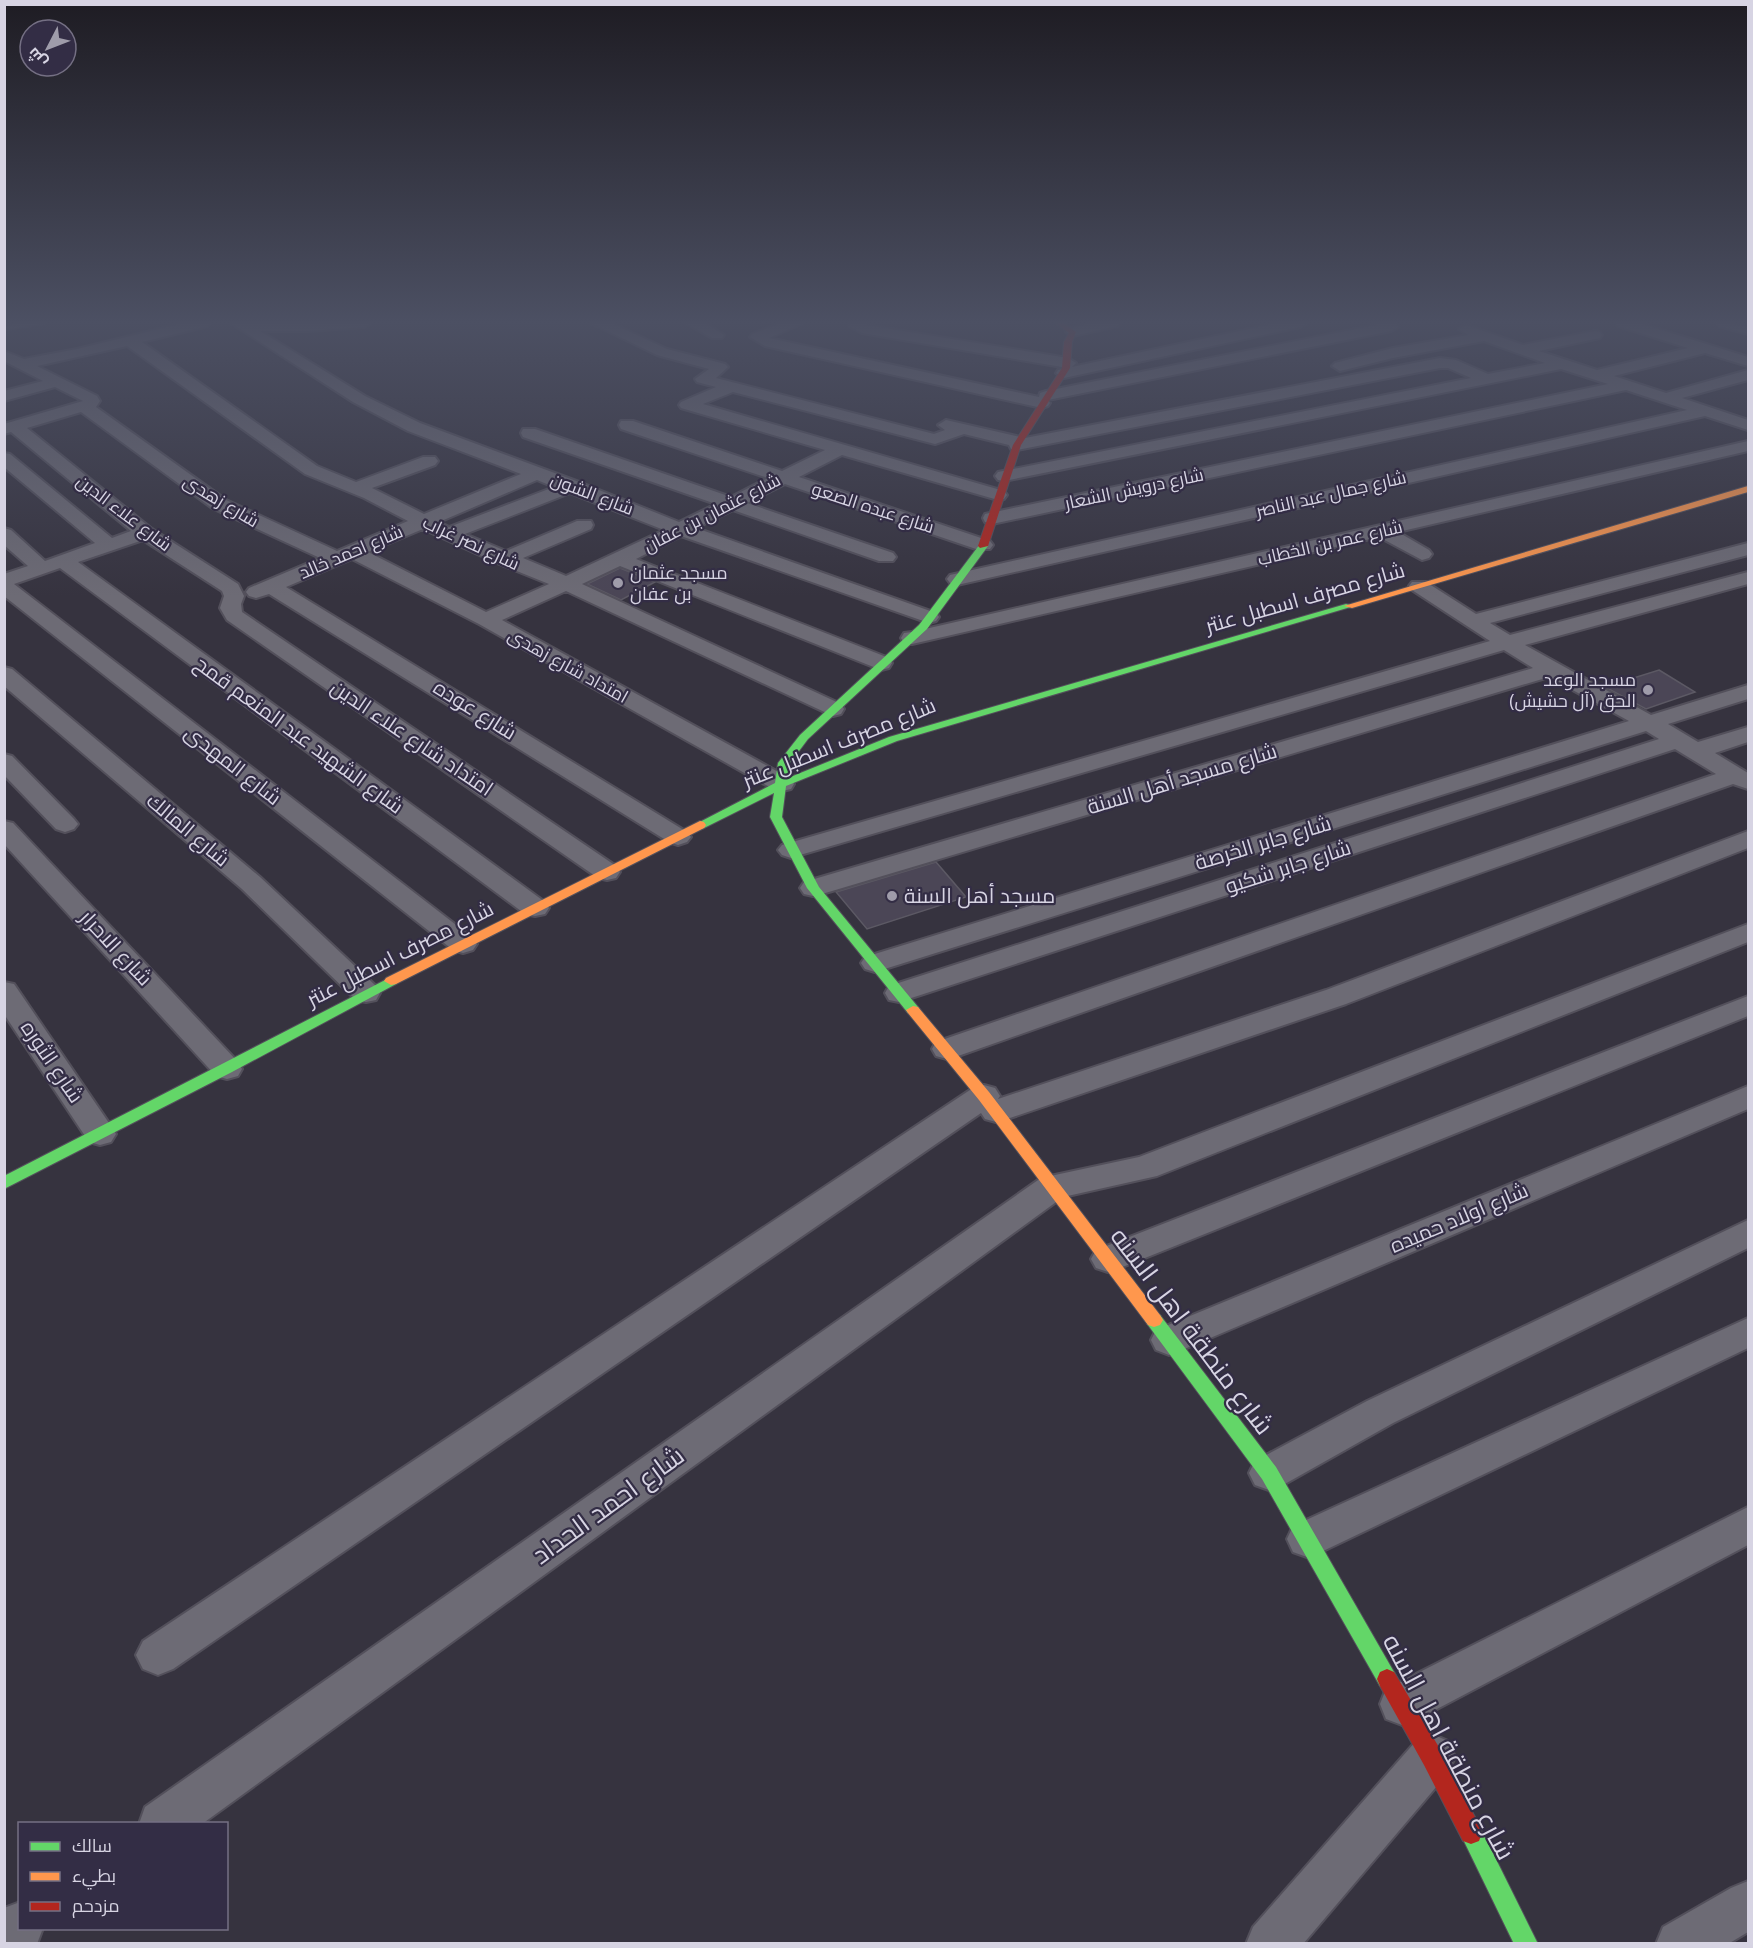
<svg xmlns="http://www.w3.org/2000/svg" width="1753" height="1948" font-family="'Open Sans',Cairo,sans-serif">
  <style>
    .building { fill: #4b4656; stroke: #5c5964; stroke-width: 1.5 }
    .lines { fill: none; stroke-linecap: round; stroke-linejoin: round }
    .lane-casing { stroke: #53505b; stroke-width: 3 }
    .street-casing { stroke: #53505b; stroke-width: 4 }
    .fast-casing { stroke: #53505b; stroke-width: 2 }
    .slow-casing { stroke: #53505b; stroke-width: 2 }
    .jam-casing { stroke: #53505b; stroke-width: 2 }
    .lane { fill: #6d6b75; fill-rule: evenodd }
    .street { fill: #6d6b75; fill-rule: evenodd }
    .fast { fill: #63d668; fill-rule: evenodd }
    .slow { fill: #ff974d; fill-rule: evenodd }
    .jam { fill: #b3261e; fill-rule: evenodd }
    .poi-dot { fill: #9f9caa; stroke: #332d45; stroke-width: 2 }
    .labels { text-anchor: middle; stroke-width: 4.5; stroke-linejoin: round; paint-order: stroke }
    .far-street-label { font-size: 18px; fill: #d7d4e3; stroke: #332d45 }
    .far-poi-label { font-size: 18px; fill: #d7d4e3; stroke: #332d45; text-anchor: start }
    .street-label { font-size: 21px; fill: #d7d4e3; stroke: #332d45 }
    .poi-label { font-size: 21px; fill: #d7d4e3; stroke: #332d45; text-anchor: start }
    .near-street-label { font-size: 26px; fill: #d7d4e3; stroke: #332d45 }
  </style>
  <rect width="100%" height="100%" fill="#36333f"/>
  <path class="building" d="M 620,568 L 655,582 L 621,600 L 587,584 Z
    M 1659,670 L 1695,692 L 1646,709 L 1605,687 Z
    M 936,862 L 966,897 L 867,929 L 836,892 Z"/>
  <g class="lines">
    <g class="lane-casing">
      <path id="lane" d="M 22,323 L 46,323 L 4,330 L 4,326 Z"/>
    </g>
    <g class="street-casing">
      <path id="street" d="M 184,323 L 210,323 L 208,326 L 142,342 L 317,466 L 356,482 L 423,457 L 435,457 L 438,461 L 435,465 L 372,488 L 424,514 L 521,474 L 408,431 L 353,402 L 231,323 L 371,323 L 364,327 L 308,331 L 260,331 L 365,396 L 420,423 L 579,482 L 679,522 L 716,504 L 523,437 L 521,433 L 523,429 L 535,429 L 731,497 L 768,478 L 621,429 L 619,425 L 621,421 L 633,421 L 782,471 L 825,450 L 681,408 L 679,405 L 681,402 L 716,387 L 697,382 L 695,379 L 709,369 L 657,355 L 591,323 L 611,323 L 667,349 L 725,364 L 728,367 L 716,378 L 934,434 L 945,430 L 938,425 L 946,420 L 1025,438 L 1440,358 L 1456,360 L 1488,374 L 1545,363 L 1484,341 L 1393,358 L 1340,371 L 1332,366 L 1335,363 L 1393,348 L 1468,335 L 1459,329 L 1466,325 L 1523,345 L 1595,331 L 1600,332 L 1602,335 L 1600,338 L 1539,351 L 1597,370 L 1688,348 L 1618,326 L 1616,323 L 1639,323 L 1748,357 L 1748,366 L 1705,353 L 1614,376 L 1666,393 L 1748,370 L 1748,380 L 1682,398 L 1748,420 L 1748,430 L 1705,416 L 957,585 L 950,583 L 947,579 L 950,575 L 1687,410 L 1626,390 L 992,524 L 985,522 L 983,518 L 985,514 L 1608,384 L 1561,369 L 1004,481 L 998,480 L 995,476 L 998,472 L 1471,378 L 1448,368 L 1440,368 L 1017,450 L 1011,449 L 1009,445 L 964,434 L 935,444 L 733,392 L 703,404 L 1004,491 L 1007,495 L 1004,499 L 998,500 L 842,455 L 799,477 L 990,541 L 993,545 L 990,549 L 976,549 L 785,484 L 747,503 L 893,553 L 896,557 L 893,561 L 879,561 L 733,510 L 696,528 L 936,613 L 939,617 L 936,621 L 929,623 L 681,536 L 636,559 L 889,658 L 892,663 L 889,668 L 881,670 L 620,566 L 582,584 L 841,704 L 844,709 L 841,714 L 833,716 L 566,591 L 502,620 L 791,779 L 794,784 L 791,789 L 782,791 L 773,789 L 479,624 L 352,559 L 286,587 L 687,832 L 691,837 L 687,842 L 678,845 L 669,842 L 269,594 L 256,598 L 249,596 L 246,592 L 249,588 L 320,558 L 212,508 L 81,412 L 27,428 L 152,529 L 238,584 L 244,596 L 241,604 L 242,612 L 616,866 L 620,872 L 616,878 L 607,880 L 598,878 L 227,620 L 220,608 L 224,596 L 222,591 L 143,540 L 78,562 L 545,902 L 549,908 L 545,914 L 535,916 L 525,914 L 60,568 L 14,584 L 473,938 L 477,944 L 473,950 L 463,953 L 453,950 L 4,596 L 4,574 L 28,566 L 4,545 L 4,528 L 11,530 L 45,561 L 95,543 L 4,467 L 4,453 L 10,454 L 112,538 L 131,531 L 11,432 L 4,434 L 4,424 L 83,401 L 55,387 L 4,401 L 4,391 L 43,381 L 4,361 L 4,351 L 24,359 L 77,349 ZM 127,346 L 305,474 L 364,498 L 408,521 L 337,551 L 226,500 L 96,407 L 100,401 L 97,396 L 37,366 ZM 537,480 L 554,487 L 449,527 L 439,522 ZM 570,493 L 664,530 L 566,576 L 523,558 L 591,529 L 593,525 L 591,521 L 577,521 L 506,551 L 465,534 ZM 423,529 L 497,563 L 549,584 L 486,612 L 368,552 Z
        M 686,323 L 705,323 L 724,335 L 722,338 L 712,338 Z
        M 781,323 L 803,323 L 769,338 L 1039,397 L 1040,393 L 1046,391 L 1376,325 L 1375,323 L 1395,323 L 1398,327 L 1391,331 L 1048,400 L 1050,403 L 1048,406 L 1042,408 L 765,346 L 750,337 L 752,334 Z
        M 850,323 L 866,323 L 866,325 L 1068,358 L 1076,363 L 1072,367 L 1277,323 L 1307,323 L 1300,327 L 1064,378 L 1056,373 L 1058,370 L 1068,368 L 862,333 L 849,326 Z
        M 1091,323 L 1119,323 L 1117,326 L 1073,336 L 1066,332 L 1068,329 Z
        M 1717,323 L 1748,326 L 1748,334 L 1719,326 Z
        M 1748,441 L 1748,451 L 1398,532 L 1429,550 L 1432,554 L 1429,558 L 1422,560 L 1379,537 L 912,644 L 904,643 L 901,638 L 904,633 L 912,632 Z
        M 1748,543 L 1748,555 L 1490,623 L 1510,635 L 1748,572 L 1748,584 L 1525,645 L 1651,715 L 1748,685 L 1748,699 L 1668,724 L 1698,742 L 1748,727 L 1748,742 L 1715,753 L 1748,773 L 1748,789 L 1733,784 L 958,1056 L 947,1059 L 936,1056 L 932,1049 L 936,1042 L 1716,774 L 1675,749 L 899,1002 L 889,1000 L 885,993 L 889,986 L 1659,739 L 1646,731 L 875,972 L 865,969 L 861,963 L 865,957 L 1629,721 L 1549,677 L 822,894 L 813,896 L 804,894 L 800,888 L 804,882 L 1533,668 L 1504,650 L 800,855 L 791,858 L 782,855 L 778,850 L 782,845 L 1490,641 L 1412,590 L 1409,586 L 1412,582 L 1426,582 L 1476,614 Z
        M 4,667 L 12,669 L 260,877 L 376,986 L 380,993 L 376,1000 L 366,1002 L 356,1000 L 242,889 L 4,686 Z
        M 4,754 L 12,756 L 74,819 L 78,824 L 74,829 L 65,832 L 56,829 L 4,775 Z
        M 4,821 L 13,823 L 238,1062 L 242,1069 L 238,1076 L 227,1079 L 216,1076 L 4,844 Z
        M 1748,831 L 1748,848 L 1346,1004 L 1007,1119 L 996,1122 L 985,1119 L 981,1113 L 173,1669 L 158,1675 L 143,1669 L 136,1655 L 143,1641 L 973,1088 L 984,1085 L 995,1088 L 1000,1096 L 998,1099 L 1326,990 Z
        M 1748,924 L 1748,942 L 1157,1176 L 1063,1197 L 202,1824 L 139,1824 L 145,1807 L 1041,1178 L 1139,1157 Z
        M 4,982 L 14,984 L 111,1126 L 116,1134 L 111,1142 L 100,1145 L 89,1142 L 4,1014 Z
        M 1748,996 L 1748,1016 L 1120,1268 L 1108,1272 L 1096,1268 L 1091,1259 L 1096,1250 Z
        M 1748,1086 L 1748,1109 L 1182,1350 L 1169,1355 L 1156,1350 L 1151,1340 L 1156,1330 Z
        M 1748,1220 L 1748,1248 L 1393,1423 L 1283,1485 L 1269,1490 L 1255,1485 L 1249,1473 L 1255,1461 L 1367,1401 Z
        M 1748,1318 L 1748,1348 L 1321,1552 L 1307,1557 L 1293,1552 L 1287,1539 L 1293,1526 Z
        M 1748,1507 L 1748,1545 L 1418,1719 L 1402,1725 L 1386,1719 L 1380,1704 L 1386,1689 Z
        M 1432,1734 L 1448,1741 L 1455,1757 L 1448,1773 L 1303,1944 L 1246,1944 L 1253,1927 L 1416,1741 Z
        M 1748,1881 L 1748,1932 L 1728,1944 L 1656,1944 L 1663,1927 L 1731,1888 Z
        M 20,1902 L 20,1928 L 43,1928 L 37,1944 L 4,1944 L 4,1908 Z"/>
    </g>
    <g class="fast-casing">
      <path id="fast" d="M 980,544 L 988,546 L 927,629 L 808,739 L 790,763 L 788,778 L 889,737 L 1346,604 L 1354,606 L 897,741 L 786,786 L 782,817 L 819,887 L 918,1007 L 920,1010 L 913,1014 L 908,1013 L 807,888 L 770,817 L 774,793 L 704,828 L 700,829 L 694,825 L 775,783 L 778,763 L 800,735 L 919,625 Z
        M 391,977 L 398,981 L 396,984 L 232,1072 L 4,1189 L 4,1176 Z
        M 1154,1313 L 1160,1315 L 1276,1467 L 1394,1672 L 1397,1679 L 1394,1686 L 1387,1689 L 1380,1686 L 1262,1479 L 1148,1325 L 1145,1320 L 1148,1315 Z
        M 1471,1822 L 1479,1825 L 1538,1944 L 1514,1944 L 1460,1833 L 1463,1825 Z"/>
    </g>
    <g class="slow-casing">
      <path id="slow" d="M 1748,486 L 1748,492 L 1352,608 L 1344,606 Z
        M 700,821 L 704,822 L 706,825 L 704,828 L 396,984 L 391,985 L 384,981 L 386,978 Z
        M 913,1006 L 918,1007 L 989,1092 L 1160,1315 L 1163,1320 L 1160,1325 L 1154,1327 L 1148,1325 L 979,1100 L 908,1013 L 906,1010 Z"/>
    </g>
    <g class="jam-casing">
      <path id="jam" d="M 1056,323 L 1064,323 L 1076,332 L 1072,342 L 1070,368 L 1021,445 L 988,546 L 980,548 L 978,546 L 1013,445 L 1062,368 L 1064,342 L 1069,333 Z
        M 1387,1669 L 1394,1672 L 1440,1749 L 1479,1825 L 1482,1833 L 1479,1841 L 1471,1844 L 1463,1841 L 1424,1765 L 1380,1686 L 1377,1679 L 1380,1672 Z"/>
    </g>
    <use href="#lane" class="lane"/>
    <use href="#street" class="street"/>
    <use href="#fast" class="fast"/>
    <use href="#slow" class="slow"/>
    <use href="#jam" class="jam"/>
  </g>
  <linearGradient id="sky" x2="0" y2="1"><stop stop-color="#1e1c23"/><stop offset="0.54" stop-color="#4c5063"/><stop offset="1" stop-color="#4c5063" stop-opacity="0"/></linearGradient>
  <rect width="1753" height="596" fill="url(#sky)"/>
  <g class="poi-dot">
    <circle cx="618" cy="583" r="6"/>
    <circle cx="1648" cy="690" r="6"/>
    <circle cx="892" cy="896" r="6"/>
  </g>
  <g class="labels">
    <g class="far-street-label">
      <text transform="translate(1134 489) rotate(-12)" y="6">شارع درويش الشعار</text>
      <text transform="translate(592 494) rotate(21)" y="6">شارع الشون</text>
      <text transform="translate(1331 494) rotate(-13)" y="6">شارع جمال عبد الناصر</text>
      <text transform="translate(221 501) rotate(31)" y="6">شارع زهدى</text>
      <text transform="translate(873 508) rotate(18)" y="6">شارع عبده الصعو</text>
      <text transform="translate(124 513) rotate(37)" y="6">شارع علاء الدين</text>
      <text transform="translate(712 513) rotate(-27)" y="6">شارع عثمان بن عفان</text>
      <text transform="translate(471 543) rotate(25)" y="6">شارع نصر غراب</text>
      <text transform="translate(1330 543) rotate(-13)" y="6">شارع عمر بن الخطاب</text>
      <text transform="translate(351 552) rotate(-23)" y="6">شارع احمد خالد</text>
      <text transform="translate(568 666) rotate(29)" y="6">امتداد شارع زهدى</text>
    </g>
    <g class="far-poi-label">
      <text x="630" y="579">مسجد عثمان<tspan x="630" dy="21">بن عفان</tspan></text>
      <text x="1636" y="686" text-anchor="end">مسجد الوعد<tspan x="1636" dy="21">الحق (آل حشيش)</tspan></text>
    </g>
    <g class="street-label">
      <text transform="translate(1305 598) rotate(-16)" y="7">شارع مصرف اسطبل عنتر</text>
      <text transform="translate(475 710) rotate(32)" y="7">شارع عوده</text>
      <text transform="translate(299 735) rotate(36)" y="7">شارع الشهيد عبد المنعم قمح</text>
      <text transform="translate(412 738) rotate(34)" y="7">امتداد شارع علاء الدين</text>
      <text transform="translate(839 743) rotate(-22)" y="7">شارع مصرف اسطبل عنتر</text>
      <text transform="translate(233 765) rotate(38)" y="7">شارع المهدى</text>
      <text transform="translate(1182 779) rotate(-17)" y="7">شارع مسجد أهل السنة</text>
      <text transform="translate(188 830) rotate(40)" y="7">شارع المالك</text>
      <text transform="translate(1263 843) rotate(-17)" y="7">شارع جابر الخرصة</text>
      <text transform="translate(1288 867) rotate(-18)" y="7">شارع جابر شكيو</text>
      <text transform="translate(116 948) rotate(47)" y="7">شارع الاحرار</text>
      <text transform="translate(400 954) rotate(-27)" y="7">شارع مصرف اسطبل عنتر</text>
      <text transform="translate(52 1062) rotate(56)" y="7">شارع الثوره</text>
      <text transform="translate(1459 1218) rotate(-23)" y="7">شارع اولاد حميده</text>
    </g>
    <g class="poi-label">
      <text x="904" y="903">مسجد أهل السنة</text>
    </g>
    <g class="near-street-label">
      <text transform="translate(1192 1331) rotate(53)" y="9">شارع منطقة اهل السنه</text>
      <text transform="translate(608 1505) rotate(-36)" y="9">شارع احمد الحداد</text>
      <text transform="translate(1449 1747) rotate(62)" y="9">شارع منطقة اهل السنه</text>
    </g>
  </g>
  <rect width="1753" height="1948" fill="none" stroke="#d7d4e3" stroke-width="12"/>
  <rect x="18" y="1822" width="210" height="108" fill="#332d45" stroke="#757084" stroke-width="1.5"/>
  <rect x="30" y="1842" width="30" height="9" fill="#63d668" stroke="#757084" stroke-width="1.5"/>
  <text x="72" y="1852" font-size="18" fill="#d7d4e3">سالك</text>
  <rect x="30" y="1872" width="30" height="9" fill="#ff974d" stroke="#757084" stroke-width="1.5"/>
  <text x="72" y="1882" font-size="18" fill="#d7d4e3">بطيء</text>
  <rect x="30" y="1902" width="30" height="9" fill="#b3261e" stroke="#757084" stroke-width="1.5"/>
  <text x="72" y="1912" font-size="18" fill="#d7d4e3">مزدحم</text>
  <g transform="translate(48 48) rotate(228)"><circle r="28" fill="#332d45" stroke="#757084" stroke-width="1.5"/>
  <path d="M0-4.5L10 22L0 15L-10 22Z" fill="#9f9caa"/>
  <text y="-9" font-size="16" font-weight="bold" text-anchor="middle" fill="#d7d4e3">ش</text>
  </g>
</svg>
